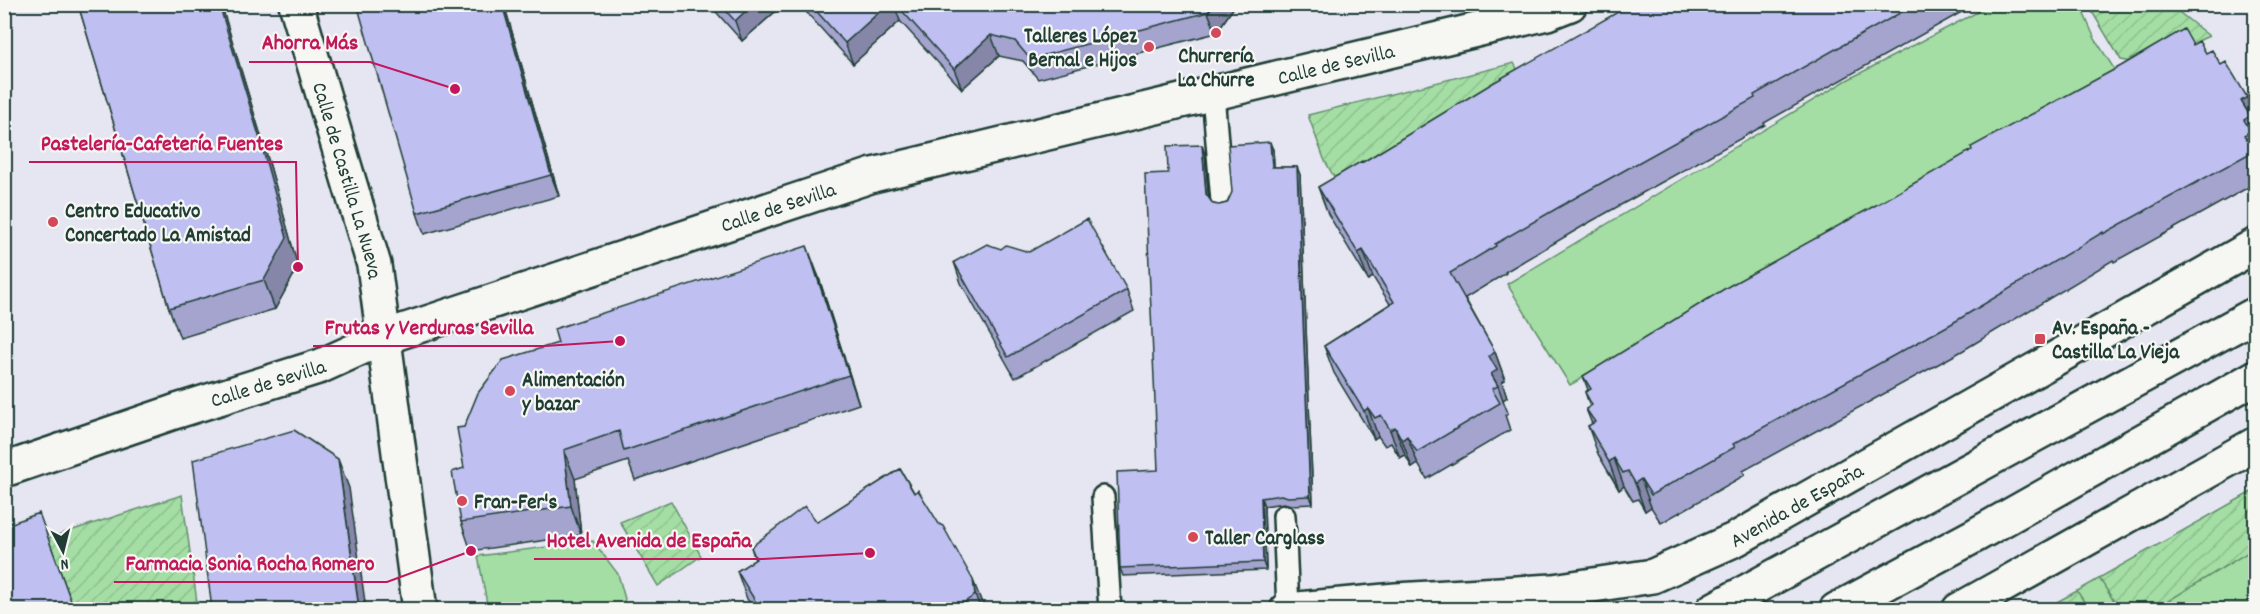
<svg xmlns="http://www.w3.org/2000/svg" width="2260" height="614" font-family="Dekko,sans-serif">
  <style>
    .park { fill: #a4dea4; stroke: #628e6c; stroke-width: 1.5 }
    .garden { fill: url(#garden-furrows); stroke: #628e6c; stroke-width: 1.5 }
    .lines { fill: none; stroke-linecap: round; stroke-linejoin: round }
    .service-casing { stroke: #1f3d34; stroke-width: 26 }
    .minor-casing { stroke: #1f3d34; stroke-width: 38 }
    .tertiary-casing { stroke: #1f3d34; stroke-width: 38 }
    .primary-casing { stroke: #1f3d34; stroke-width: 38 }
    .service { stroke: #f6f6f2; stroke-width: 21 }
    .minor { stroke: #f6f6f2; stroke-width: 33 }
    .tertiary { stroke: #f6f6f2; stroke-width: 33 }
    .primary { stroke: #f6f6f2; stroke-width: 33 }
    .wall { fill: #a4a4cf; stroke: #1f3d34; stroke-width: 1.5 }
    .shaded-wall { fill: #8686a9; stroke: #1f3d34; stroke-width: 1.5 }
    .building { fill: #bfbff1; stroke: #1f3d34; stroke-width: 1.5 }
    .poi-dot { fill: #d1495b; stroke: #f6f6f2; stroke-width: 2 }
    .labels { text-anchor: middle; stroke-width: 4.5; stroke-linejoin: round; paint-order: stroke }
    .poi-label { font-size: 21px; font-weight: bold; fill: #1f3d34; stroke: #f6f6f2; text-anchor: start }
    .street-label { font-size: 21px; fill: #1f3d34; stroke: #f6f6f2 }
    .leader { fill: none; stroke: #c2185b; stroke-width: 2 }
    .callout-dot { fill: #c2185b; stroke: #f6f6f2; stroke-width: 2 }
    .callout-label { font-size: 22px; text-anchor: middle; font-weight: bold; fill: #c2185b; stroke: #f6f6f2; stroke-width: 4.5; stroke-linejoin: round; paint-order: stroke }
  </style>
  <defs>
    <pattern id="garden-furrows" width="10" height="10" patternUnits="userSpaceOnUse" patternTransform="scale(1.5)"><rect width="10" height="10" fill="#a4dea4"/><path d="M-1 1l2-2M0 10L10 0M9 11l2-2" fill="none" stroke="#8dbf8e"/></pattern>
  </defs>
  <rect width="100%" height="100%" fill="#e6e6f2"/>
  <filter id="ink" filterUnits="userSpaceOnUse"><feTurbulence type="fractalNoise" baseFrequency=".0167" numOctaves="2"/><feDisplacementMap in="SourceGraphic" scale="12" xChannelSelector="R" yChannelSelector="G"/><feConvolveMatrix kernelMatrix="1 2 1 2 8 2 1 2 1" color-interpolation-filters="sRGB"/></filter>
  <g filter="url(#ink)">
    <path class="park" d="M 1991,5 L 2080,5 L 2095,39 L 2120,78 L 1570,385 L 1507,284 L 1847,80 Z
      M 2255,490 L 2255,609 L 2044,610 Z
      M 593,541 L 618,574 L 625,599 L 620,609 L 488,609 L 478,556 Z"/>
    <path class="garden" d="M 2088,5 L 2170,5 L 2209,36 L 2147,64 L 2121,60 Z
      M 1514,63 L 1528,89 L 1340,188 L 1324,159 L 1308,115 Z
      M 2255,490 L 2255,548 L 2155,609 L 2119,609 L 2099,578 Z
      M 182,495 L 198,609 L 74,609 L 48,538 Z
      M 671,501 L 701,556 L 658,586 L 620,522 Z
      M 2077,591 L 2089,609 L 2044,609 Z"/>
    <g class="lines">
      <g class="service-casing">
        <path id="service" d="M 1213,94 L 1222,201
          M 1103,497 L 1110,610
          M 1284,516 L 1288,609"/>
      </g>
      <g class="minor-casing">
        <g id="minor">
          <path id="s1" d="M 4,470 L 174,412 L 321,366 L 385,337 L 873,175 L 1547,13 L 1570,4"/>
          <path id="s2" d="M 1287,610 L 1396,600 L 1553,591 L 1653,576 L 1736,539 L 2256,245"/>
          <path d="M 1959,610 L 2256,444"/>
        </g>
      </g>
      <g class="tertiary-casing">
        <g id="tertiary">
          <path id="s3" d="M 296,4 L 374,265 L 420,610"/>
        </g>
      </g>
      <g class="primary-casing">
        <path id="primary" d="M 1713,610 L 2256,314
          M 1836,610 L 1974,536 L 2256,377"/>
      </g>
      <use href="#service" class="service"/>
      <use href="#minor" class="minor"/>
      <use href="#tertiary" class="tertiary"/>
      <use href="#primary" class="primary"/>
    </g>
    <path class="wall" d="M 78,4 L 221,4 L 270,166 L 298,267 L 275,309 L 180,338 L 169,308 Z
      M 504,4 L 559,196 L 424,234 L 417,213 Z
      M 709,4 L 784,4 L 742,41 Z
      M 799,4 L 1236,4 L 1216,33 L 1038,79 L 1023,61 L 999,56 L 962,89 L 900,21 L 853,64 Z
      M 1632,4 L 1976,4 L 1764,123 L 1765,125 L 1590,222 L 1505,272 L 1506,273 L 1465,298 L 1495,352 L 1505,380 L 1502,382 L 1507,397 L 1503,400 L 1508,413 L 1505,415 L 1510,430 L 1427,479 L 1418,464 L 1412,468 L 1405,455 L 1400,458 L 1391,443 L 1385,446 L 1378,436 L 1374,439 L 1334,373 L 1324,346 L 1390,304 L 1373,277 L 1368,280 L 1328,214 L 1318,187 L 1363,162 Z
      M 2193,45 L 2221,65 L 2247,97 L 2256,120 L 2256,126 L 2254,127 L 2256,132 L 2256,183 L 2114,262 L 2113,260 L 1962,351 L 1743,471 L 1745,475 L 1661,523 L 1651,507 L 1645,511 L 1638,499 L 1633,501 L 1624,486 L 1619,490 L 1598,454 L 1588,426 L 1592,424 L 1586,409 L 1590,407 L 1585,392 L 1588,390 L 1583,376 Z
      M 1273,150 L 1274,167 L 1297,167 L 1300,175 L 1313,504 L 1291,505 L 1284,503 L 1264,506 L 1266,570 L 1123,576 L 1120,568 L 1158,470 L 1168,173 L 1205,154 L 1209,198 L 1213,204 L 1219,205 L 1227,203 Z
      M 1001,249 L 1127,290 L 1134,311 L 1015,378 L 961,283 L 954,262 Z
      M 818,275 L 859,404 L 635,480 L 628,461 L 575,479 L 581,535 L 471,551 L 461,522 L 464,468 L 464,427 Z
      M 900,469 L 984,609 L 754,609 L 747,599 L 737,571 L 755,560 L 751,547 L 817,522 Z"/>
    <path class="shaded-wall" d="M 219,4 L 221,4 L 270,166 L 298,267 L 275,309 L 264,280 Z
      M 502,4 L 504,4 L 559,196 L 551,175 Z
      M 753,4 L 784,4 L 742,41 L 735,21 Z
      M 888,4 L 894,4 L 900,21 L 853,64 L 845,43 Z
      M 1214,4 L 1236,4 L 1216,33 L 1208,12 Z
      M 991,35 L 999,56 L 962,89 L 954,69 Z
      M 2247,97 L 2256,120 L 2256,126 L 2254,127 L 2250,116 L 2241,101 Z
      M 1270,142 L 1273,150 L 1275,176 L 1272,167 Z
      M 1202,145 L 1205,154 L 1209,203 L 1206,194 Z
      M 1297,167 L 1300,175 L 1313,504 L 1310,496 Z
      M 807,246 L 818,275 L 859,404 L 849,375 Z
      M 1363,250 L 1373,277 L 1368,280 L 1358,253 Z
      M 1495,352 L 1505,380 L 1502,382 L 1507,397 L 1503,400 L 1498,386 L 1491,374 L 1489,356 Z
      M 1368,408 L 1378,436 L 1374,439 L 1364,411 Z
      M 1395,427 L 1405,455 L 1400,458 L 1390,430 Z
      M 1407,436 L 1418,464 L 1412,468 L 1402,440 Z
      M 564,450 L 575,479 L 581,535 L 571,506 Z
      M 1614,458 L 1624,486 L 1619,490 L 1609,462 Z
      M 338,459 L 349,488 L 366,609 L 359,609 Z
      M 1641,479 L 1651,507 L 1645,511 L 1635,483 Z
      M 1261,498 L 1264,506 L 1266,570 L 1263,562 Z
      M 973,580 L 984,608 L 984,609 L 981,609 L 975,595 Z"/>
    <path class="building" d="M 78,4 L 219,4 L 259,136 L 287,238 L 264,280 L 169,308 Z
      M 357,4 L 502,4 L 551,175 L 417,213 Z
      M 720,4 L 753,4 L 735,21 Z
      M 810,4 L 888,4 L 845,43 Z
      M 896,4 L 1214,4 L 1208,12 L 1030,59 L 1015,41 L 991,35 L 954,69 Z
      M 1632,4 L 1916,4 L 1754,95 L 1755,98 L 1580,195 L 1495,244 L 1496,246 L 1450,273 L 1495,352 L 1489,356 L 1497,370 L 1491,374 L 1498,386 L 1492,389 L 1500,403 L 1417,452 L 1407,436 L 1402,440 L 1395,427 L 1390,430 L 1381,415 L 1375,418 L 1368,408 L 1364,411 L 1324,346 L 1394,302 L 1363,250 L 1358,253 L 1318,187 L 1362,161 L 1363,162 L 1491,84 Z
      M 2184,29 L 2193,45 L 2199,41 L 2206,53 L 2212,50 L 2221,65 L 2226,62 L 2247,97 L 2241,101 L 2250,116 L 2244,120 L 2251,131 L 2244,135 L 2254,151 L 2103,234 L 2103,232 L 1951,324 L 1733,444 L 1735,447 L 1651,495 L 1641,479 L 1635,483 L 1628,471 L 1623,473 L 1614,458 L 1609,462 L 1588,426 L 1595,422 L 1586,409 L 1592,405 L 1585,392 L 1591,389 L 1583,376 L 1729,286 L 1885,200 L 1972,150 L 1971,147 L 2121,66 Z
      M 1270,142 L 1272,167 L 1297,167 L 1310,496 L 1288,497 L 1281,495 L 1261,498 L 1263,562 L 1120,568 L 1117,472 L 1158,470 L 1145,174 L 1168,173 L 1167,146 L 1202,145 L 1206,194 L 1213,204 L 1219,205 L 1227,203 L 1232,192 L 1228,145 Z
      M 1087,219 L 1127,290 L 1008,357 L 954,262 L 987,244 L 1001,249 L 1006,245 L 1029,252 Z
      M 807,246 L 849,375 L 624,451 L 619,431 L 564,450 L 571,506 L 461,522 L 452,472 L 464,468 L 457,428 L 464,427 L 478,393 L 503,360 L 558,343 L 554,329 Z
      M 294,430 L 338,459 L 359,609 L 212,609 L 193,460 Z
      M 900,469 L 914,493 L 918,490 L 939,524 L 943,526 L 973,580 L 975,595 L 960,605 L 950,606 L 944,609 L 760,609 L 737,571 L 756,559 L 751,547 L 805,506 L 817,522 Z
      M 39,513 L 74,609 L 4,609 L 4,526 Z"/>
  </g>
  <g class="poi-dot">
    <circle cx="1216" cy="33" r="6"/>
    <circle cx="1149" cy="47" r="6"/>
    <circle cx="53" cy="222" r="6"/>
    <rect x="2034" y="333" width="12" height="12" rx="3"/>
    <circle cx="510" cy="391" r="6"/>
    <circle cx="462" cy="501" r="6"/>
    <circle cx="1193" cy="537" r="6"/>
  </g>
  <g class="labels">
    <g class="poi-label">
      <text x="1137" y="42" text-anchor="end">Talleres López<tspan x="1137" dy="24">Bernal e Hijos</tspan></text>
      <text x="1216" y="62" text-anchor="middle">Churrería<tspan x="1216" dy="24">La Churre</tspan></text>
      <text x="65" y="217">Centro Educativo<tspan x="65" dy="24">Concertado La Amistad</tspan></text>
      <text x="2052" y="334">Av. España -<tspan x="2052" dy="24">Castilla La Vieja</tspan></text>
      <text x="522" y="386">Alimentación<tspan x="522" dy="24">y bazar</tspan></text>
      <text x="474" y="508">Fran-Fer's</text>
      <text x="1205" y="544">Taller Carglass</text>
    </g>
    <g class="street-label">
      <text dy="7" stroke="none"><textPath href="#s1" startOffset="1394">Calle de Sevilla</textPath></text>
      <text dy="7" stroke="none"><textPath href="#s3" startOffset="184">Calle de Castilla La Nueva</textPath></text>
      <text dy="7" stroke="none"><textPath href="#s1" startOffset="818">Calle de Sevilla</textPath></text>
      <text dy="7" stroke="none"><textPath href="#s1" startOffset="278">Calle de Sevilla</textPath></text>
      <text dy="7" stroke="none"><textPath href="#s2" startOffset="528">Avenida de España</textPath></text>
    </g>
  </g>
  <path class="leader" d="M455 89L370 62H249M298 267L296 162H29M620 341L545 346H313M870 553L763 559H534M471 551L387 582H114"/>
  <g class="callout-dot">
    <circle cx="455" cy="89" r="6"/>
    <circle cx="298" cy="267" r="6"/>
    <circle cx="620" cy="341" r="6"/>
    <circle cx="870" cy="553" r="6"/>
    <circle cx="471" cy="551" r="6"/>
  </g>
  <g class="callout-label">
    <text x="310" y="49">Ahorra Más</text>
    <text x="162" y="150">Pastelería-Cafetería Fuentes</text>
    <text x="429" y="334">Frutas y Verduras Sevilla</text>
    <text x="649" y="547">Hotel Avenida de España</text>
    <text x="250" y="570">Farmacia Sonia Rocha Romero</text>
  </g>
  <rect width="2260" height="614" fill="none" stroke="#f6f6f2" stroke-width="24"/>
  <rect x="12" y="12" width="2236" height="590" fill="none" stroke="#1f3d34" stroke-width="2" filter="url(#ink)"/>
  <g transform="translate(63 551) rotate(173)" stroke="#f6f6f2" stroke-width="4.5" paint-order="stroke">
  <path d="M0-4.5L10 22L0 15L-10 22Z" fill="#1f3d34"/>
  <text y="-9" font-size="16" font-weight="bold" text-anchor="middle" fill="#1f3d34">N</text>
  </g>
</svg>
